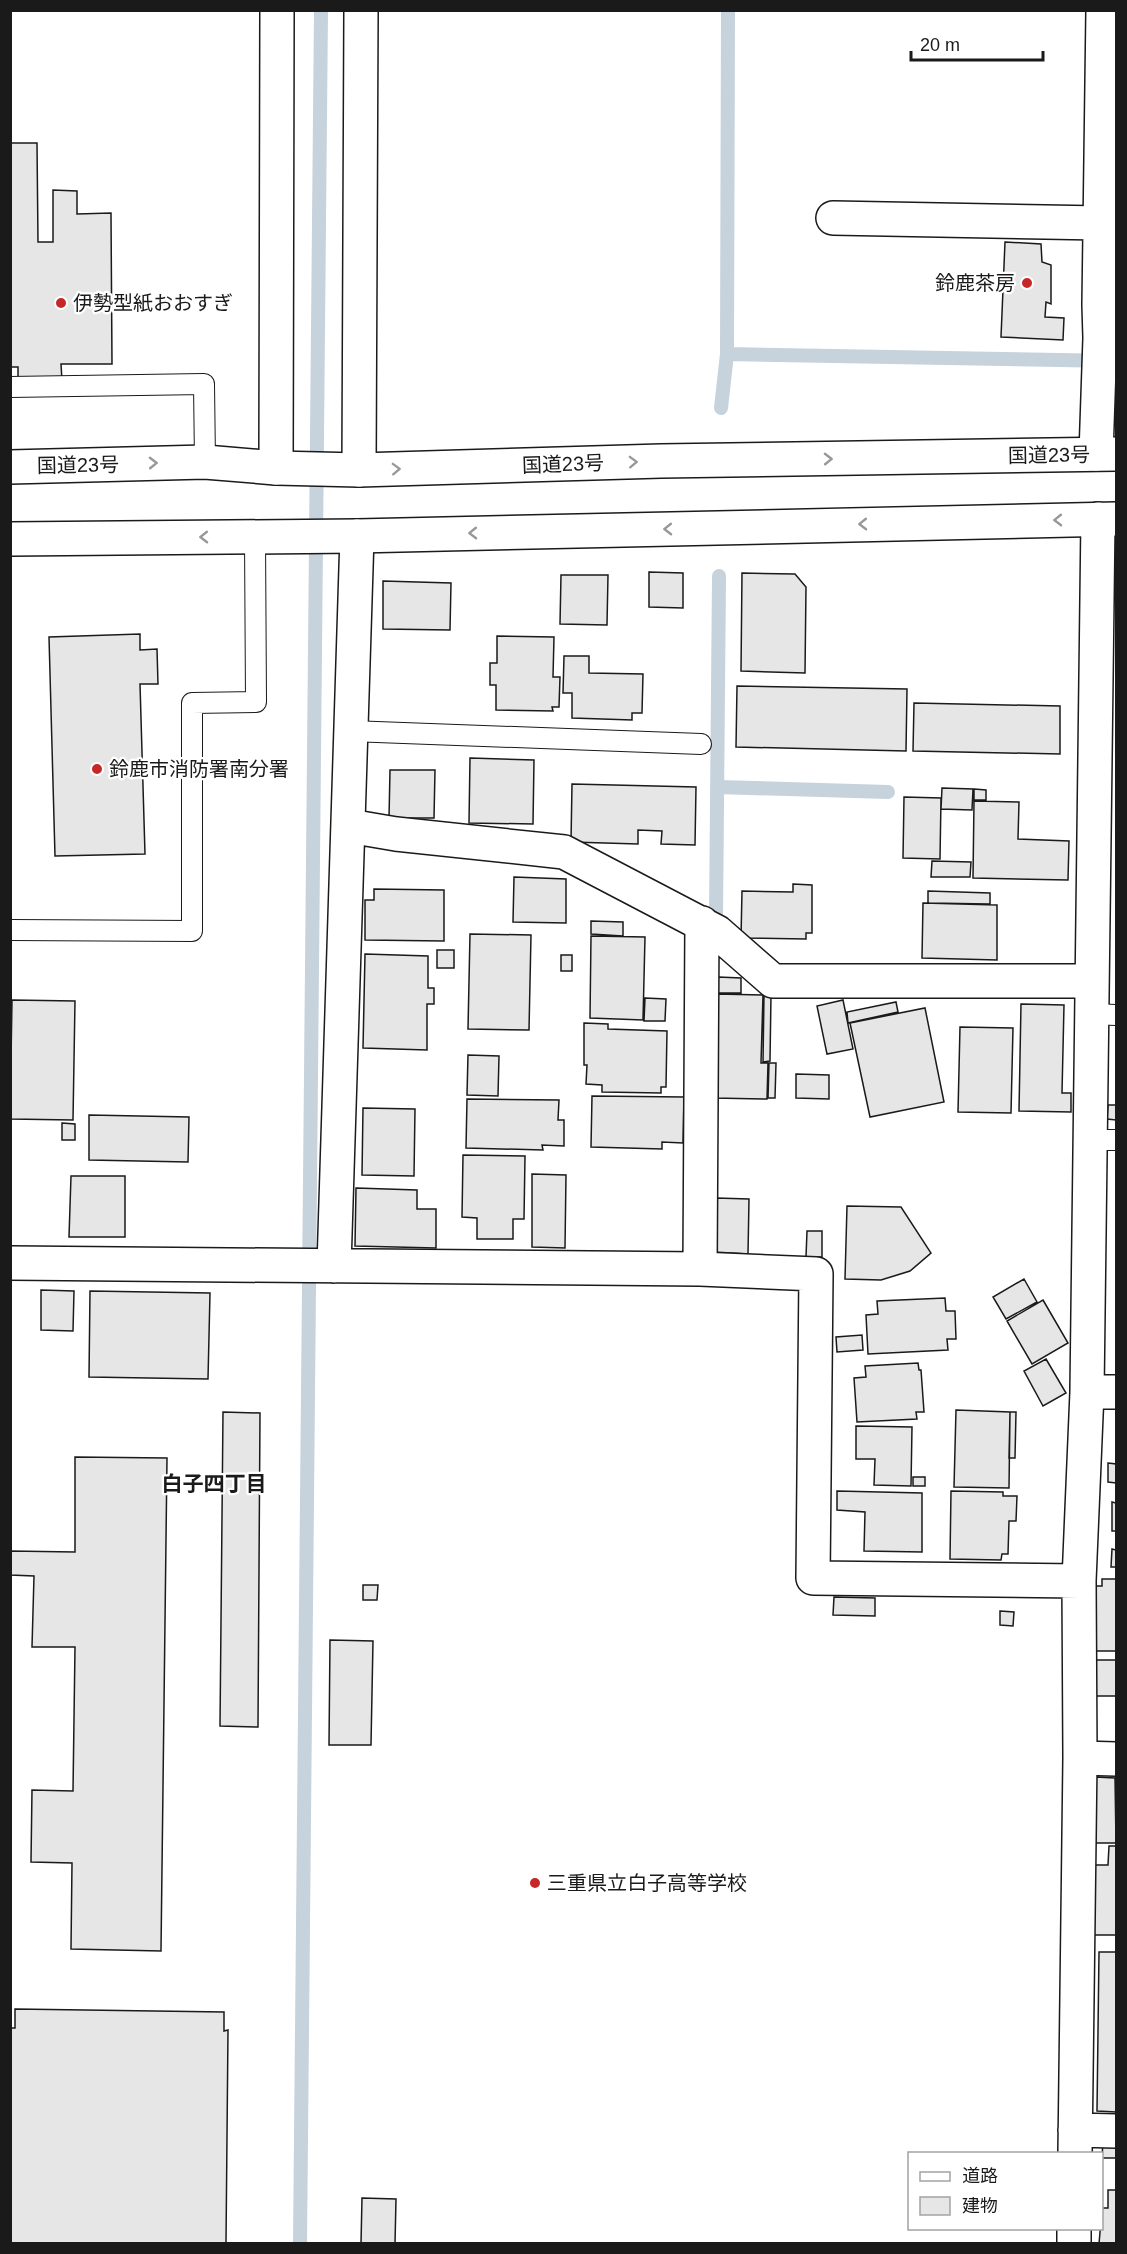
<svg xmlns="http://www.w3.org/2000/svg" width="1127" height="2254" font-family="Arial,'Noto Sans JP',sans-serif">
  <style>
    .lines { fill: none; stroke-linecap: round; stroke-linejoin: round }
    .stream { stroke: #c6d2dc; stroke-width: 14 }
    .building { fill: #e6e6e6; stroke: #1a1a1a; stroke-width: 1.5 }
    .service-casing { stroke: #1a1a1a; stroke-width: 22 }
    .minor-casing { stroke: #1a1a1a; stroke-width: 36 }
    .trunk-casing { stroke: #1a1a1a; stroke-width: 36 }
    .service { stroke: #fff; stroke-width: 20 }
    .minor { stroke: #fff; stroke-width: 33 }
    .trunk { stroke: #fff; stroke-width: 33 }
    .oneway { stroke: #989898 }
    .poi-dot { fill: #c62828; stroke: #fff; stroke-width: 2 }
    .labels { text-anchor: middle; stroke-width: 4.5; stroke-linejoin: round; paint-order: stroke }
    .poi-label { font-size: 20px; fill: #1a1a1a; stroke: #fff; text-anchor: start }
    .street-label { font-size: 20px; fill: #1a1a1a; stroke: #fff }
    .neighbourhood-label { font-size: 21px; font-weight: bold; fill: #1a1a1a; stroke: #fff }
  </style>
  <rect width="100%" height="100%" fill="#fff"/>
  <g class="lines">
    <path class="stream" d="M 728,10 L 727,354 L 1116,361
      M 721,408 L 727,354
      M 717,787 L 888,792
      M 716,918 L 719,576
      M 300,2244 L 321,10"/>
  </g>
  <path class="building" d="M 10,143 L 37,143 L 38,242 L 53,242 L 53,190 L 77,191 L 77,214 L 111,213 L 112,364 L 61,364 L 62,381 L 18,381 L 18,367 L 10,367 Z
    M 1005,242 L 1041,244 L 1042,262 L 1051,265 L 1051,304 L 1046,302 L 1045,317 L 1064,318 L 1063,340 L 1001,337 Z
    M 649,572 L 683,573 L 683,608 L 649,607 Z
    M 742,573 L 795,574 L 806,587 L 805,673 L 741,671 Z
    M 561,575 L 608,575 L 607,625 L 560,624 Z
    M 383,581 L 451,583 L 450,630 L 383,629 Z
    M 140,634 L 140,650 L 157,649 L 158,684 L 140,684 L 145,854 L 55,856 L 49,637 Z
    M 497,636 L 554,637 L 553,677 L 560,677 L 559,707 L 552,707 L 553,711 L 496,710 L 496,685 L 490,685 L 490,663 L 497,663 Z
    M 564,656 L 589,656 L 589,673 L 643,674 L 642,713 L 632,713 L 632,720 L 572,718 L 572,693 L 563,693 Z
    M 737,686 L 907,689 L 906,751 L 736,747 Z
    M 914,703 L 1060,706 L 1060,754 L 913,751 Z
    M 470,758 L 534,760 L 533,824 L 469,823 Z
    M 390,770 L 435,770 L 434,818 L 389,818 Z
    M 572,784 L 696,787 L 695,845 L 661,844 L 662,831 L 638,830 L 638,844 L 571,842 Z
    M 942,788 L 973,789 L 972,810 L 941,809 Z
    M 974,789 L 986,790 L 986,800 L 974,800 Z
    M 904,797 L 941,798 L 940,859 L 903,858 Z
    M 974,801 L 1019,802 L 1018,839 L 1069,841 L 1068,880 L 973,878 Z
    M 932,861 L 971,862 L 970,877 L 931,877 Z
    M 514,877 L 566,879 L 566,923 L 513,922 Z
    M 793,884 L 812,885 L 812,933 L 806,933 L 806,939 L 741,938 L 742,891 L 793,892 Z
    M 374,889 L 444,890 L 444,941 L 365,940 L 365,900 L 374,900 Z
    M 928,891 L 990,893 L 990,904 L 928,903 Z
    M 923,903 L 997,905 L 997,960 L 922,958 Z
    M 591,921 L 623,922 L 623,936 L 591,934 Z
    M 470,934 L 531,935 L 529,1030 L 468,1029 Z
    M 591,936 L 645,937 L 643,1020 L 590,1018 Z
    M 437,950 L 454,950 L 454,968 L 437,968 Z
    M 365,954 L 428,956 L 428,988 L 434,988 L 434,1004 L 427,1004 L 427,1050 L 363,1048 Z
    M 561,955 L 572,955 L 572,971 L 561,971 Z
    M 718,977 L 741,978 L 741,993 L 717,993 Z
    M 715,994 L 763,995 L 761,1063 L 768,1063 L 767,1099 L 713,1098 Z
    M 764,995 L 771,995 L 770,1061 L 763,1062 Z
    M 645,998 L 666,999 L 665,1021 L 644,1021 Z
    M 12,1000 L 75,1001 L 73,1120 L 10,1119 Z
    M 843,1000 L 853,1049 L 827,1054 L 817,1006 Z
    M 896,1002 L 898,1012 L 848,1023 L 847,1012 Z
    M 1021,1004 L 1064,1005 L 1062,1093 L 1071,1093 L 1071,1112 L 1019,1111 Z
    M 925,1008 L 944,1102 L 870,1117 L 850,1023 Z
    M 584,1023 L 608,1024 L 608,1029 L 667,1031 L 666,1087 L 661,1087 L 661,1093 L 602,1092 L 602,1085 L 586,1084 L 587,1065 L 584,1065 Z
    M 960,1027 L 1013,1028 L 1011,1113 L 958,1112 Z
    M 468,1055 L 499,1056 L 498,1096 L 467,1095 Z
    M 769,1063 L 776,1063 L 775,1098 L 768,1098 Z
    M 796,1074 L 829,1075 L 829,1099 L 796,1098 Z
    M 592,1096 L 684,1097 L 683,1143 L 662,1142 L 662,1149 L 591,1147 Z
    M 467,1099 L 559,1100 L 558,1120 L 564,1120 L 564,1146 L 542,1145 L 543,1150 L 466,1148 Z
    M 1108,1105 L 1116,1105 L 1116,1120 L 1107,1119 Z
    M 363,1108 L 415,1109 L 414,1176 L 362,1175 Z
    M 89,1115 L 189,1117 L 188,1162 L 89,1160 Z
    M 62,1123 L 75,1124 L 75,1140 L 62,1140 Z
    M 463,1155 L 525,1156 L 524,1219 L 513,1219 L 513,1239 L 477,1239 L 477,1218 L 462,1217 Z
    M 532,1174 L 566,1175 L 565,1248 L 532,1247 Z
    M 71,1176 L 125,1176 L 125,1237 L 69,1237 Z
    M 356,1188 L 417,1190 L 417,1209 L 436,1209 L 436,1248 L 355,1246 Z
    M 716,1198 L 749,1199 L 748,1254 L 714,1252 Z
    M 847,1206 L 901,1207 L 931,1253 L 910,1271 L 881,1280 L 845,1279 Z
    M 807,1231 L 822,1231 L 822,1257 L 806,1257 Z
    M 1024,1279 L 1037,1302 L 1006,1319 L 993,1297 Z
    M 41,1290 L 74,1291 L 73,1331 L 41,1330 Z
    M 90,1291 L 210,1293 L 208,1379 L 89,1377 Z
    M 945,1298 L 946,1311 L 955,1311 L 956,1339 L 947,1339 L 948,1350 L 868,1354 L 866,1315 L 878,1314 L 877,1301 Z
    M 1043,1300 L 1068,1343 L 1032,1364 L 1007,1321 Z
    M 862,1335 L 863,1350 L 837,1352 L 836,1337 Z
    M 1046,1359 L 1066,1393 L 1043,1406 L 1024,1371 Z
    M 918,1363 L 919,1370 L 921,1370 L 924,1412 L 916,1412 L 917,1419 L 857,1422 L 854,1378 L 866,1377 L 865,1366 Z
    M 956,1410 L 1010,1412 L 1009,1488 L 954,1487 Z
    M 223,1412 L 260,1413 L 258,1727 L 220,1726 Z
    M 1010,1412 L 1016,1412 L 1015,1458 L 1009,1458 Z
    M 856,1426 L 912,1427 L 911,1486 L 874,1485 L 875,1459 L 856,1459 Z
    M 75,1457 L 167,1458 L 161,1951 L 71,1949 L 72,1863 L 31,1862 L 32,1790 L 73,1791 L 75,1647 L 32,1647 L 34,1576 L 10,1575 L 10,1551 L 75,1552 Z
    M 1108,1463 L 1116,1464 L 1116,1483 L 1108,1482 Z
    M 913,1477 L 925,1477 L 925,1486 L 913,1486 Z
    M 837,1491 L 922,1493 L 922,1552 L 864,1551 L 865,1512 L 837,1510 Z
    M 951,1491 L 1003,1492 L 1003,1496 L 1017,1496 L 1016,1521 L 1009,1521 L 1008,1554 L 1002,1554 L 1001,1560 L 950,1559 Z
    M 1112,1502 L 1116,1503 L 1116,1549 L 1116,1531 L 1112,1531 Z
    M 1112,1549 L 1116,1550 L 1116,1567 L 1111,1567 Z
    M 1102,1579 L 1116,1579 L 1116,1651 L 1095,1651 L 1096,1586 L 1102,1586 Z
    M 363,1585 L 378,1585 L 377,1600 L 363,1600 Z
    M 834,1597 L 875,1598 L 875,1616 L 833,1615 Z
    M 1000,1611 L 1014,1612 L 1013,1626 L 1000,1625 Z
    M 330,1640 L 373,1641 L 371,1745 L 329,1745 Z
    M 1094,1660 L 1116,1660 L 1116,1696 L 1094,1696 Z
    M 1095,1777 L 1115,1778 L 1116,1843 L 1094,1843 Z
    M 1109,1846 L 1116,1846 L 1116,1935 L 1093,1935 L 1095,1865 L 1108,1865 Z
    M 1099,1952 L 1116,1952 L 1116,2112 L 1097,2111 Z
    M 15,2009 L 224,2012 L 224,2031 L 228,2030 L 226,2244 L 10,2244 L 10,2028 L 15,2028 Z
    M 1103,2141 L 1116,2142 L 1116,2158 L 1102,2158 Z
    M 1108,2190 L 1116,2190 L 1116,2244 L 1099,2244 L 1102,2208 L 1108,2208 Z
    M 362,2198 L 396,2199 L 395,2244 L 361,2244 Z"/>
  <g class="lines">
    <g class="service-casing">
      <path id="service" d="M 10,387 L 204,384 L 205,462
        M 350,731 L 701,744
        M 10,930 L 192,931 L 192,703 L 256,702 L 255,537
        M 1091,1014 L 1116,1015
        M 1090,1140 L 1116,1140"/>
    </g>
    <g class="minor-casing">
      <path id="minor" d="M 833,218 L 1101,223
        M 1096,454 L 1100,338 L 1099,305 L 1103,10
        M 276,468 L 277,10
        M 359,470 L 361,10
        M 349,826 L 396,834 L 564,852 L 717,932 L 773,981 L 1092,981
        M 10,1263 L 700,1269 L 816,1274 L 813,1578 L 1079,1581
        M 334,1266 L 357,536
        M 700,1269 L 702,923
        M 1087,1392 L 1116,1392
        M 1080,1758 L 1116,1759
        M 1075,2130 L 1116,2131
        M 1075,2154 L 1080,1758 L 1079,1581 L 1087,1392 L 1098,519
        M 1074,2244 L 1074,2228"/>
    </g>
    <g class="trunk-casing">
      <path id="trunk" d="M 10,467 L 205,462 L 276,468 L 359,470 L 661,461 L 1116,454
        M 10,539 L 357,536 L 1116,519"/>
    </g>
    <use href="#service" class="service"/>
    <use href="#minor" class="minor"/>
    <use href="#trunk" class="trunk"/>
  </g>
  <defs><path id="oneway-chevron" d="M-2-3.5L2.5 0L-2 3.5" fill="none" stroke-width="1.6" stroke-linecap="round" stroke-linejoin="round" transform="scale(1.5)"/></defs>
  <g class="oneway">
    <use href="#oneway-chevron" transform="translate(828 459) rotate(-1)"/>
    <use href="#oneway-chevron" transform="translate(633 462) rotate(-2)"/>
    <use href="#oneway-chevron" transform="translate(153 463) rotate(-1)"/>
    <use href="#oneway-chevron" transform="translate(396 469) rotate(-2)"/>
    <use href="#oneway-chevron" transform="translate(1058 520) rotate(179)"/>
    <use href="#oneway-chevron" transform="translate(863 524) rotate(179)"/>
    <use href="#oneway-chevron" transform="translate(668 529) rotate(179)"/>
    <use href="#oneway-chevron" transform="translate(473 533) rotate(179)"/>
    <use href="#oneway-chevron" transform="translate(204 537) rotate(179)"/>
  </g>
  <g class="poi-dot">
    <circle cx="1027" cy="283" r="6"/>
    <circle cx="61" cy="303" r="6"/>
    <circle cx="97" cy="769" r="6"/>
    <circle cx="535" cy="1883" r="6"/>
  </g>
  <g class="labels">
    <g class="poi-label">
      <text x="1015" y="290" text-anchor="end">鈴鹿茶房</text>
      <text x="73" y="310">伊勢型紙おおすぎ</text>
      <text x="109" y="776">鈴鹿市消防署南分署</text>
      <text x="547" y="1890">三重県立白子高等学校</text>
    </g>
    <g class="street-label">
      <text transform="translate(1049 455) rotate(-1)" y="7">国道23号</text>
      <text transform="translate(563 464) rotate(-2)" y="7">国道23号</text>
      <text transform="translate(78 465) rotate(-1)" y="7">国道23号</text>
    </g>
    <g class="neighbourhood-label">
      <text x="214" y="1491">白子四丁目</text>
    </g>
  </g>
  <rect width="1127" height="2254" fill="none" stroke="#1a1a1a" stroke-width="24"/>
  <rect x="908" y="2152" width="195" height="78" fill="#ffffff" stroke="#a3a3a3" stroke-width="1.5"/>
  <rect x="920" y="2172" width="30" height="9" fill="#ffffff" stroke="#a3a3a3" stroke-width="1.5"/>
  <text x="962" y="2182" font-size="18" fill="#1a1a1a">道路</text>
  <rect x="920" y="2197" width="30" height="18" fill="#e6e6e6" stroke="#a3a3a3" stroke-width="1.5"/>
  <text x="962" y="2212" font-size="18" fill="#1a1a1a">建物</text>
  <path d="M911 51v9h132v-9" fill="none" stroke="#1a1a1a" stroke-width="3"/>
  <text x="920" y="51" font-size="18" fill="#1a1a1a" stroke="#ffffff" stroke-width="4.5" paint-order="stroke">20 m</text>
</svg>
